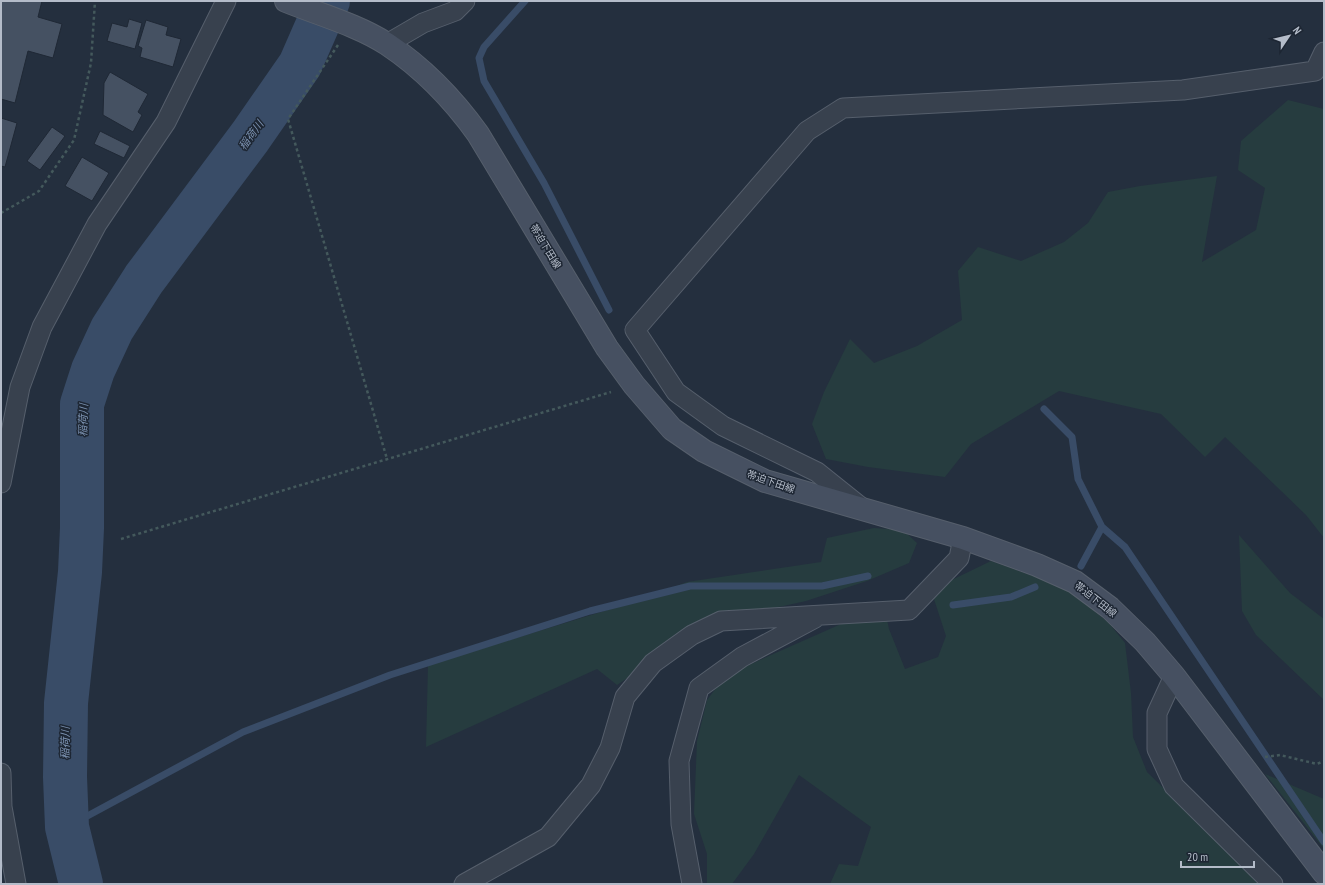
<svg xmlns="http://www.w3.org/2000/svg" width="1325" height="885" font-family="'PT Sans Narrow','Noto Sans JP',sans-serif">
  <style>
    .green { fill: #263c3f }
    .lines { fill: none; stroke-linecap: round; stroke-linejoin: round }
    .stream { stroke: #394c67; stroke-width: 7 }
    .river { stroke: #394c67; stroke-width: 44 }
    .building { fill: #455162; stroke: #1f2835 }
    .minor-casing { stroke: #565f6c; stroke-width: 21 }
    .secondary-casing { stroke: #565f6c; stroke-width: 24 }
    .path { stroke: #44595c; stroke-width: 2.5; stroke-dasharray: 3 3; stroke-linecap: butt }
    .minor { stroke: #38414e; stroke-width: 19 }
    .secondary { stroke: #465061; stroke-width: 22 }
    .labels { text-anchor: middle; stroke-width: 3; stroke-linejoin: round; paint-order: stroke }
    .street-label { font-size: 10px; fill: #b4bcc9; stroke: #1d2633 }
    .water-label { font-size: 11px; font-style: italic; fill: #7c92b1; stroke: #1d2633 }
  </style>
  <rect width="100%" height="100%" fill="#242f3e"/>
  <path class="green" d="M 1288,100 L 1324,109 L 1324,538 L 1306,515 L 1225,437 L 1205,457 L 1161,414 L 1059,391 L 971,444 L 945,477 L 868,467 L 826,459 L 812,424 L 824,392 L 850,339 L 874,363 L 917,346 L 962,320 L 958,271 L 978,247 L 1021,261 L 1064,242 L 1088,223 L 1108,192 L 1140,186 L 1217,176 L 1202,262 L 1256,230 L 1265,188 L 1238,170 L 1241,141 Z
    M 874,528 L 903,530 L 917,543 L 909,563 L 867,581 L 806,601 L 765,610 L 645,666 L 617,685 L 597,669 L 426,747 L 428,665 L 640,600 L 687,582 L 821,562 L 827,538 Z
    M 1239,535 L 1290,593 L 1324,619 L 1324,700 L 1256,635 L 1242,611 Z
    M 991,561 L 1064,587 L 1108,622 L 1125,643 L 1131,693 L 1133,737 L 1147,772 L 1262,884 L 830,884 L 839,864 L 858,866 L 871,827 L 799,775 L 754,854 L 732,884 L 707,884 L 707,854 L 694,814 L 697,741 L 707,700 L 726,675 L 884,605 L 889,629 L 905,669 L 938,657 L 946,636 L 931,590 Z
    M 1265,774 L 1324,799 L 1324,849 Z"/>
  <g class="lines">
    <path class="stream" d="M 525,1 L 484,47 L 479,58 L 484,81 L 544,183 L 609,310
      M 1044,409 L 1072,437 L 1078,479 L 1102,527 L 1081,566
      M 1102,527 L 1125,547 L 1324,842
      M 953,605 L 1011,597 L 1035,587
      M 67,827 L 243,732 L 390,675 L 590,611 L 690,586 L 822,586 L 868,576"/>
    <path class="river" d="M 81,884 L 67,827 L 65,777 L 66,703 L 80,572 L 82,528 L 82,404 L 93,370 L 112,329 L 144,279 L 250,137 L 300,65 L 328,1"/>
  </g>
  <path class="building" d="M 1,1 L 42,1 L 38,17 L 62,24 L 53,58 L 28,51 L 15,103 L 1,99 Z
    M 129,19 L 142,23 L 135,49 L 107,41 L 112,23 L 127,27 Z
    M 146,20 L 168,27 L 166,35 L 181,39 L 173,67 L 140,57 L 142,48 L 138,46 Z
    M 110,72 L 148,94 L 138,112 L 142,115 L 133,132 L 103,115 L 104,83 Z
    M 1,118 L 17,123 L 5,167 L 1,166 Z
    M 52,127 L 65,136 L 40,170 L 27,161 Z
    M 100,131 L 130,146 L 124,158 L 94,144 Z
    M 82,157 L 109,173 L 92,201 L 65,186 Z"/>
  <g class="lines">
    <g class="minor-casing">
      <path id="minor" d="M 387,44 L 423,23 L 455,11 L 465,1
        M 1,483 L 20,387 L 42,327 L 97,224 L 166,122 L 226,1
        M 862,508 L 817,472 L 723,426 L 676,392 L 635,330 L 807,131 L 843,108 L 1183,90 L 1315,71 L 1324,52
        M 1174,676 L 1157,713 L 1157,749 L 1174,786 L 1273,884
        M 1,773 L 2,807 L 16,884
        M 464,884 L 548,837 L 591,785 L 610,748 L 625,697 L 653,663 L 692,635 L 721,621 L 909,610 L 959,558 L 963,538
        M 692,884 L 681,824 L 679,761 L 699,688 L 742,657 L 815,618"/>
    </g>
    <g class="secondary-casing">
      <path id="secondary" d="M 286,1 C 318,14 358,25 387,44 C 423,68 453,99 478,134 L 607,348 L 634,385 L 672,429 L 704,451 L 765,481 L 963,538 L 1037,565 L 1075,582 L 1110,608 L 1145,642 L 1174,676 L 1324,873"/>
    </g>
    <path class="path" d="M 338,45 L 288,119 L 387,459
      M 1,213 L 39,191 L 74,140 L 91,63 L 95,1
      M 121,539 L 611,392
      M 1265,757 L 1280,755 L 1317,764 L 1324,761"/>
    <use href="#minor" class="minor"/>
    <use href="#secondary" class="secondary"/>
  </g>
  <g class="labels">
    <g class="street-label">
      <text transform="translate(546 246) rotate(59)" y="4">帯迫下田線</text>
      <text transform="translate(771 481) rotate(19)" y="4">帯迫下田線</text>
      <text transform="translate(1096 599) rotate(38)" y="4">帯迫下田線</text>
    </g>
    <g class="water-label">
      <text transform="translate(251 135) rotate(-54)" y="4">稲荷川</text>
      <text transform="translate(83 420) rotate(-88)" y="4">稲荷川</text>
      <text transform="translate(65 743) rotate(-89)" y="4">稲荷川</text>
    </g>
  </g>
  <rect width="1325" height="885" fill="none" stroke="#b4bcc9" stroke-width="4"/>
  <g transform="translate(1289 36) rotate(55)" stroke="#1d2633" stroke-width="3" paint-order="stroke">
  <path d="M0-3L7 15L0 10L-7 15Z" fill="#b4bcc9"/>
  <text y="-6" font-size="11" font-weight="bold" text-anchor="middle" fill="#b4bcc9">N</text>
  </g>
  <path d="M1181 861v6h73v-6" fill="none" stroke="#b4bcc9" stroke-width="2"/>
  <text x="1187" y="861" font-size="12" fill="#b4bcc9" stroke="#1d2633" stroke-width="3" paint-order="stroke">20 m</text>
</svg>
